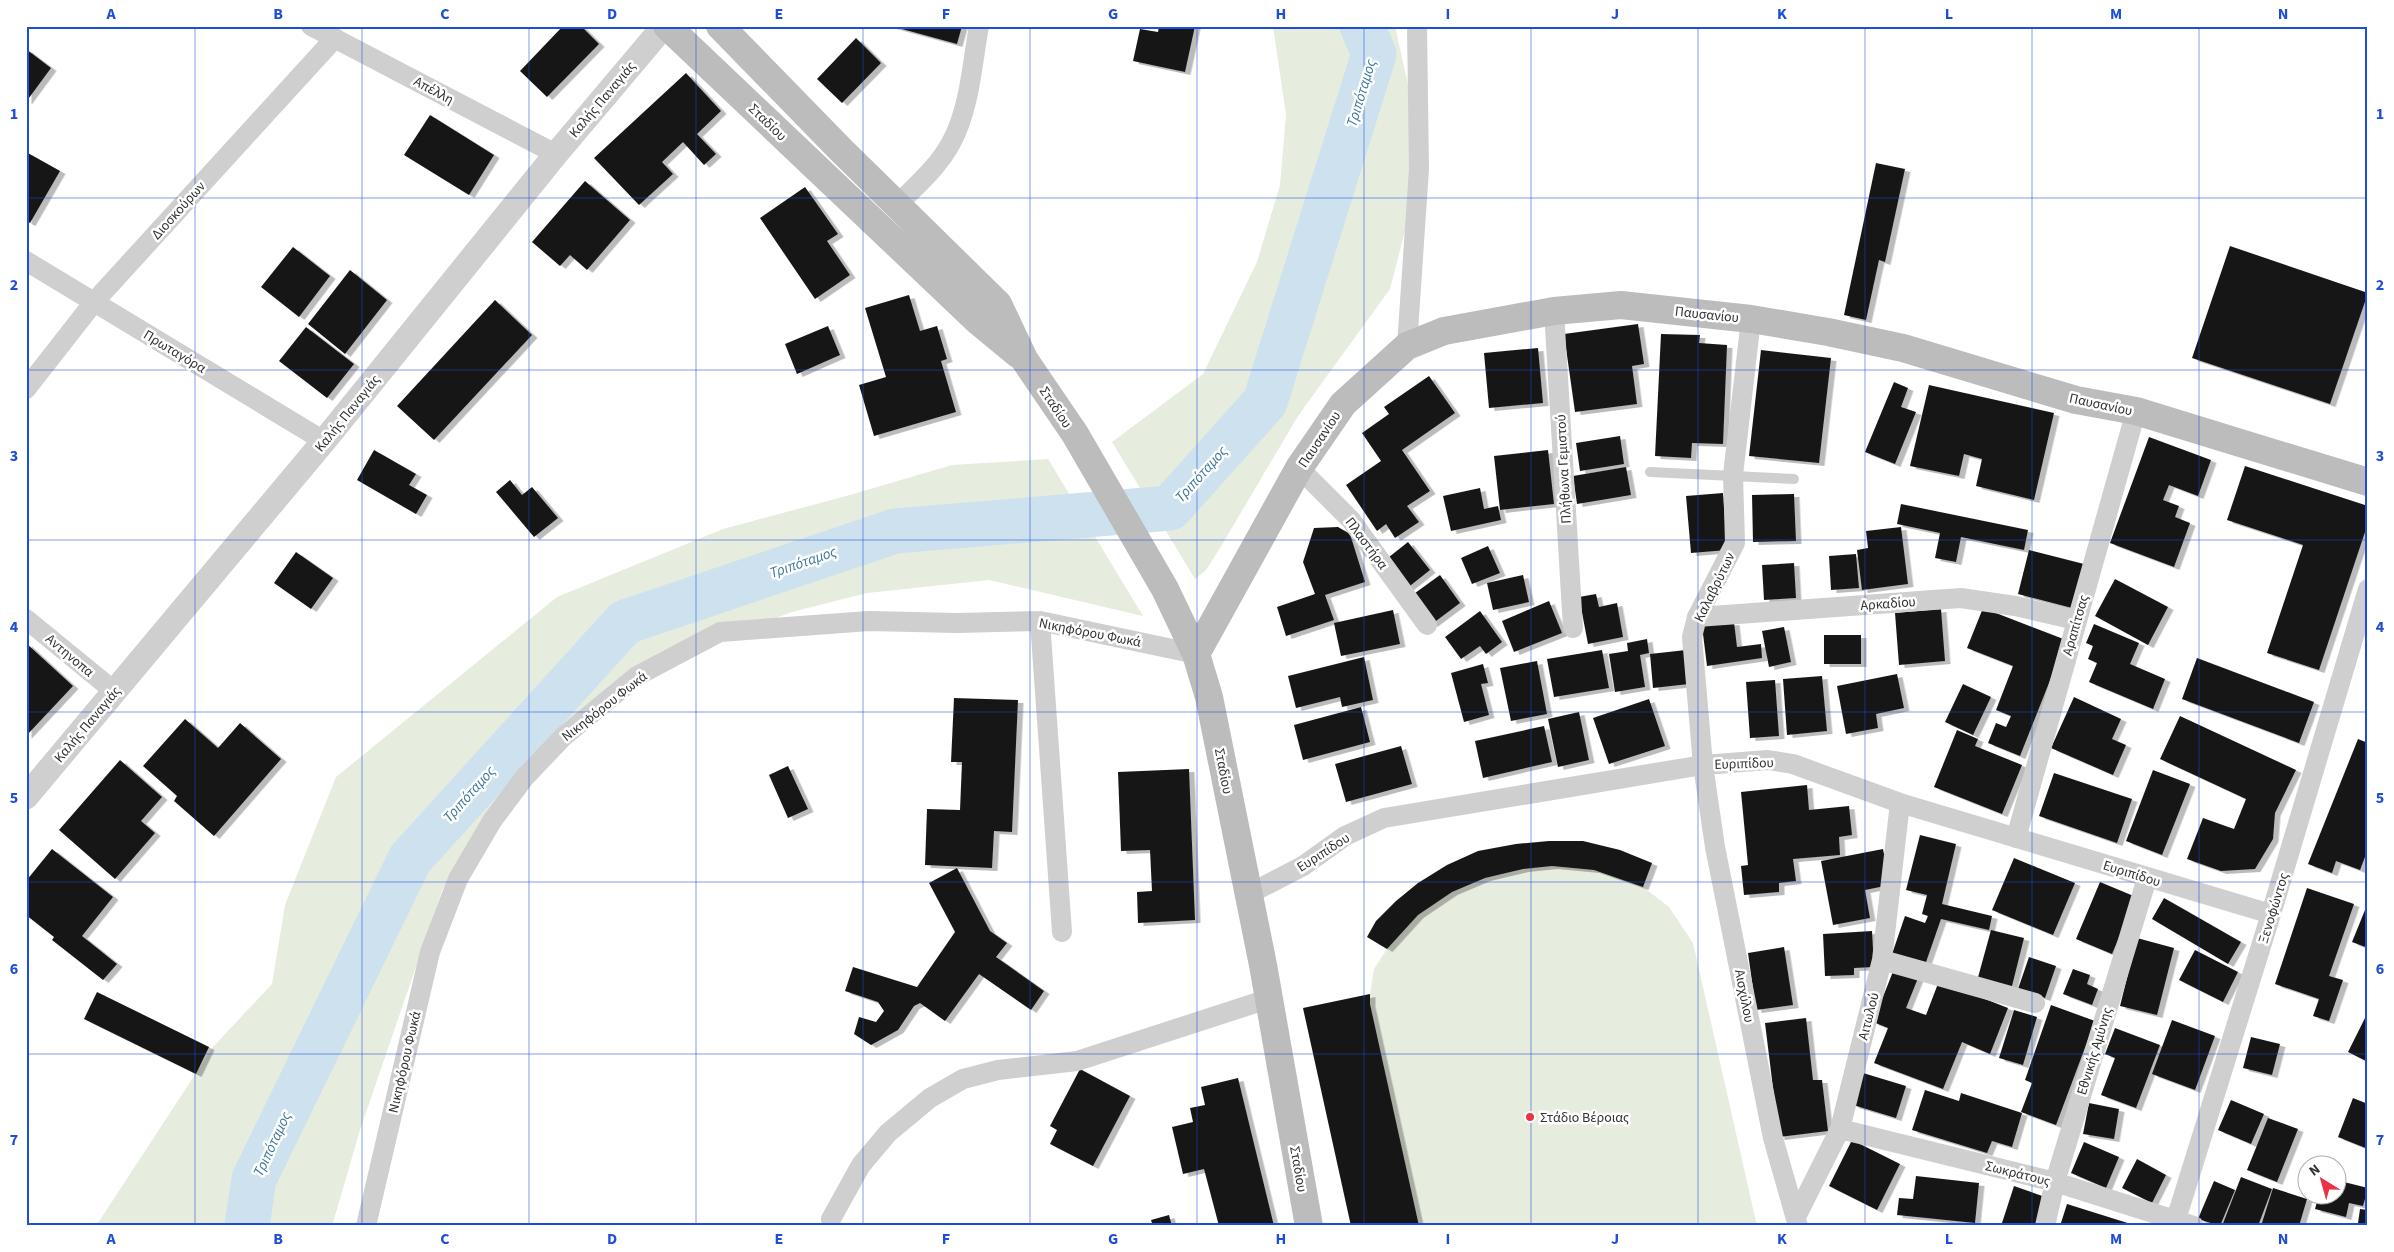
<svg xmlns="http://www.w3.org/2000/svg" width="2394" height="1252" font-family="'Source Sans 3',sans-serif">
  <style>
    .green { fill: #e6ecde }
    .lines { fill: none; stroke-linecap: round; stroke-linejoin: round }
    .river { stroke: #cde2ee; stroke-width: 45 }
    .building { fill: #191919; filter: url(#shadow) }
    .service { stroke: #cfcfcf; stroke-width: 10 }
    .minor { stroke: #cfcfcf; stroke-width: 20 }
    .tertiary { stroke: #cfcfcf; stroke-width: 25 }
    .secondary { stroke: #bcbcbc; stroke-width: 28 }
    .grid { fill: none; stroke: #1d4ed8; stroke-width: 1; stroke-opacity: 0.55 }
    .poi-dot { fill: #ea3446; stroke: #fff; stroke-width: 2 }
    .labels { text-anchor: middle; stroke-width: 5; stroke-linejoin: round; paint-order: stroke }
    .street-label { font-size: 14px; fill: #323232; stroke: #fff }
    .poi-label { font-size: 14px; fill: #323232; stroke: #fff; text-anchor: start }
    .water-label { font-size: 15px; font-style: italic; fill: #3d7798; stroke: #fff }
    .neatline { fill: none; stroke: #1d4ed8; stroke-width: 2 }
    .grid-label { font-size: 16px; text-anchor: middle; font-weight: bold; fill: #1d4ed8 }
  </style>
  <defs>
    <filter id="shadow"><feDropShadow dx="5.5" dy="3" stdDeviation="0" flood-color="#0004"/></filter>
  </defs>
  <rect width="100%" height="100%" fill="#fff"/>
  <path class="green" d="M 1273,26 L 1395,26 L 1409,89 L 1418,181 L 1390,289 L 1298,416 L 1220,548 L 1206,570 L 1195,579 L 1112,442 L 1203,374 L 1257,262 L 1280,185 L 1286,115 Z
    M 1048,459 L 1143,616 L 989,580 L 867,593 L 792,612 L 689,650 L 575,720 L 443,888 L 360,1130 L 332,1226 L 96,1226 L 213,1047 L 272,984 L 285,905 L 336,777 L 557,597 L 723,529 L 850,495 L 952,465 Z
    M 1549,841 C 1588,842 1615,848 1652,863 L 1643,887 L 1669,907 L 1693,943 L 1757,1226 L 1351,1226 L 1303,1008 L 1370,994 L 1374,969 L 1387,949 L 1367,937 L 1376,921 L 1418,883 L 1478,851 L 1516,844 Z"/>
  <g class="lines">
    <path class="river" d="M 247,1226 L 254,1179 L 410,859 L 625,622 L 895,531 L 1170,508 L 1265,402 L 1374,54 L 1362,26"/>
  </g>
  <path class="building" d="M 563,26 L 581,26 L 599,44 L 547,97 L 520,71 Z
    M 891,26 L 962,26 L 957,44 Z
    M 1159,26 L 1195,26 L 1185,72 L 1133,61 L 1140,29 L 1158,32 Z
    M 856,38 L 881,63 L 842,103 L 817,79 Z
    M 26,49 L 51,68 L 26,102 Z
    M 686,73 L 721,111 L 697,134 L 716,154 L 704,165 L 683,142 L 662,162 L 673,174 L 639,205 L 594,158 Z
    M 430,115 L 494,155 L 469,195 L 404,155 Z
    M 26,152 L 60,171 L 30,223 L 26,221 Z
    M 1876,163 L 1905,169 L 1885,262 L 1879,260 L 1866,320 L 1844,315 Z
    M 585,181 L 630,220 L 587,270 L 570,255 L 560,266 L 532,242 Z
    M 805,187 L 838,234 L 827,241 L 850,275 L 815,299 L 760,218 Z
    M 2230,246 L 2368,293 L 2330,404 L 2192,358 Z
    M 293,247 L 330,276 L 299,317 L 261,287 Z
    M 350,270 L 387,300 L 345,354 L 308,324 Z
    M 909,295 L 920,331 L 937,326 L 947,359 L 941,361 L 956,412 L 874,436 L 859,385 L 886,377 L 865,308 Z
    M 495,300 L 532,335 L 434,440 L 397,406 Z
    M 1638,324 L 1644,364 L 1632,366 L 1637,404 L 1575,412 L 1564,334 Z
    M 828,326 L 840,355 L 797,374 L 785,344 Z
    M 306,327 L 354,364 L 327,398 L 279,361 Z
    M 1661,334 L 1700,335 L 1699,343 L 1727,345 L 1723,444 L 1692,443 L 1691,458 L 1655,456 Z
    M 1538,348 L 1543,403 L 1489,408 L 1484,353 Z
    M 1761,350 L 1831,358 L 1819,463 L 1749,456 Z
    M 1429,376 L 1455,413 L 1402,450 L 1430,491 L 1407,506 L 1419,522 L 1395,538 L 1386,524 L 1377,531 L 1346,485 L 1381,461 L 1362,433 L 1389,414 L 1384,407 Z
    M 1894,382 L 1908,388 L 1901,407 L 1916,412 L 1895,464 L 1865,452 Z
    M 1929,385 L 2054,413 L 2034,500 L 1976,486 L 1982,459 L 1964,454 L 1959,476 L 1910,466 Z
    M 1620,436 L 1624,464 L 1580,471 L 1576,443 Z
    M 2149,437 L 2211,460 L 2198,496 L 2169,485 L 2163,500 L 2179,506 L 2175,517 L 2190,523 L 2174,567 L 2110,543 Z
    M 374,450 L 416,474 L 409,485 L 427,495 L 416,514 L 357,480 Z
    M 1548,450 L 1554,504 L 1500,510 L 1494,456 Z
    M 2245,466 L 2368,506 L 2368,523 L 2319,670 L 2267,653 L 2303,545 L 2227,520 Z
    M 1626,467 L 1631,495 L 1577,504 L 1573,476 Z
    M 510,480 L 522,495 L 532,487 L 558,518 L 534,537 L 496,492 Z
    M 1480,488 L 1484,509 L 1498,506 L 1501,520 L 1451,531 L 1443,496 Z
    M 1723,493 L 1727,550 L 1691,553 L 1686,496 Z
    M 1794,494 L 1796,541 L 1753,542 L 1752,495 Z
    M 1901,504 L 2028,530 L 2024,550 L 1961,537 L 1956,562 L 1935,558 L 1940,533 L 1897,524 Z
    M 1338,527 L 1350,534 L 1365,582 L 1325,595 L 1334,620 L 1286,636 L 1277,607 L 1315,594 L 1303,562 L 1314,528 Z
    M 1901,527 L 1908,584 L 1862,590 L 1857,550 L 1868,548 L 1866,531 Z
    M 1408,542 L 1430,570 L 1406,589 L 1384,561 Z
    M 1488,546 L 1500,573 L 1472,584 L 1461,558 Z
    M 2029,550 L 2084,564 L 2072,608 L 2018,594 Z
    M 296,552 L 333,578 L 311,609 L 274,583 Z
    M 1856,554 L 1859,588 L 1831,590 L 1829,556 Z
    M 1794,563 L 1796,598 L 1764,600 L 1762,565 Z
    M 1440,575 L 1460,603 L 1432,624 L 1411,596 Z
    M 1523,575 L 1529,602 L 1493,610 L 1487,583 Z
    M 2115,579 L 2168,607 L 2148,645 L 2095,616 Z
    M 1596,594 L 1599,607 L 1617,603 L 1623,637 L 1588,644 L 1579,597 Z
    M 1549,601 L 1562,633 L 1514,652 L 1502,621 Z
    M 1983,608 L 2066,640 L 2020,756 L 1988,743 L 1996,723 L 2006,727 L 2011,716 L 1996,710 L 2013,666 L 1967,648 Z
    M 1941,609 L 1945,661 L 1899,665 L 1895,613 Z
    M 1393,610 L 1400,644 L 1341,656 L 1334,623 Z
    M 1480,611 L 1502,642 L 1486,654 L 1480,646 L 1461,659 L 1445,637 Z
    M 1734,622 L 1737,647 L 1761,644 L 1762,658 L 1707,666 L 1702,626 Z
    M 2094,624 L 2139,643 L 2130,664 L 2165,679 L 2153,709 L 2089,682 L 2097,663 L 2088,659 L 2093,646 L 2086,643 Z
    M 1784,627 L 1791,662 L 1769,667 L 1762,631 Z
    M 1824,635 L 1861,635 L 1861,664 L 1824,664 Z
    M 1647,639 L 1649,653 L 1640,655 L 1645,687 L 1615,692 L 1609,654 L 1628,651 L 1627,643 Z
    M 26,643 L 73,686 L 26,736 Z
    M 1602,650 L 1609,688 L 1554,697 L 1547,659 Z
    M 1686,650 L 1689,684 L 1653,688 L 1650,654 Z
    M 1364,657 L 1373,700 L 1342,707 L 1340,697 L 1296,708 L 1288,676 Z
    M 2197,658 L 2314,702 L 2299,743 L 2182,699 Z
    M 1537,661 L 1547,714 L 1511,721 L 1500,668 Z
    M 1483,664 L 1488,683 L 1481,684 L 1489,715 L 1464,722 L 1451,673 Z
    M 1897,674 L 1904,708 L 1876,714 L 1878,728 L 1846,734 L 1837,686 Z
    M 1822,676 L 1827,731 L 1787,735 L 1783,679 Z
    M 1775,680 L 1779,736 L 1750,738 L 1746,682 Z
    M 1963,684 L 1991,697 L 1973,735 L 1945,722 Z
    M 2074,697 L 2121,719 L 2112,739 L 2126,745 L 2113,775 L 2051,748 Z
    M 954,698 L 1018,700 L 1012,832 L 994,831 L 992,868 L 925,865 L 927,809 L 960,810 L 962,762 L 951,762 Z
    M 1649,699 L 1665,746 L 1609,764 L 1593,718 Z
    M 1361,707 L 1370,742 L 1303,760 L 1294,725 Z
    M 1579,712 L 1589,760 L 1558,767 L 1548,719 Z
    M 2180,716 L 2296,770 L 2275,813 L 2273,839 L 2255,869 L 2221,871 L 2187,859 L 2203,818 L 2234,829 L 2246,799 L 2160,759 Z
    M 185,719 L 218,748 L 240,723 L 281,759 L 214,836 L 174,801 L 177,796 L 143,766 Z
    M 1544,726 L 1552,762 L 1483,778 L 1475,741 Z
    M 1957,730 L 1978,739 L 1975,746 L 2022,765 L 2002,814 L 1934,787 Z
    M 2358,739 L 2368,743 L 2368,849 L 2360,870 L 2336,861 L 2332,873 L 2308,864 Z
    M 1401,746 L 1412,784 L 1346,802 L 1335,764 Z
    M 120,760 L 162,797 L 141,821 L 155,833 L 115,879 L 59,830 Z
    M 788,766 L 808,809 L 788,818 L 769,775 Z
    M 1189,769 L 1195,920 L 1138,923 L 1137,892 L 1152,891 L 1150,850 L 1121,851 L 1118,772 Z
    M 2153,770 L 2190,784 L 2162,855 L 2126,841 Z
    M 2054,773 L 2132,799 L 2117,843 L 2039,816 Z
    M 1807,785 L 1809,810 L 1849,806 L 1852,835 L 1839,837 L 1840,855 L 1793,859 L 1796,881 L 1779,883 L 1779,892 L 1744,895 L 1741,866 L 1748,865 L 1741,792 Z
    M 1920,835 L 1956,844 L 1942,904 L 1992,916 L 1989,930 L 1941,919 L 1924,968 L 1891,957 L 1905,916 L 1925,923 L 1928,916 L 1922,914 L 1927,895 L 1906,890 Z
    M 1549,841 L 1583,841 L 1620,850 L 1652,863 L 1643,887 L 1594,870 L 1552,866 L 1523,869 L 1485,878 L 1452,892 L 1418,915 L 1387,949 L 1367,937 L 1376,921 L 1396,901 L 1418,883 L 1447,865 L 1478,851 L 1516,844 Z
    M 52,849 L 113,897 L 82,936 L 117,964 L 103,980 L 52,940 L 54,937 L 26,915 L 26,881 Z
    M 1883,849 L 1890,885 L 1865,890 L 1870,918 L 1833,925 L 1821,861 Z
    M 2014,858 L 2075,883 L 2053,935 L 1992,910 Z
    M 957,868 L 990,931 L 1007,943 L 996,957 L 1044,991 L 1031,1010 L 979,974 L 945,1021 L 920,1003 L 914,1006 L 898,1030 L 871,1045 L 854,1034 L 859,1017 L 876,1022 L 884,1011 L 878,1002 L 845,991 L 853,967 L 917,987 L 955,932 L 929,883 Z
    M 2100,882 L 2136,897 L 2112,954 L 2076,939 Z
    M 2307,888 L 2354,904 L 2329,976 L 2343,980 L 2329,1021 L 2313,1016 L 2319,999 L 2275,984 Z
    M 2164,898 L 2241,942 L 2228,964 L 2152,919 Z
    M 2365,910 L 2368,911 L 2368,948 L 2352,942 Z
    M 1991,930 L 2024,938 L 2011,990 L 1977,981 Z
    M 1872,931 L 1874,967 L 1854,968 L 1854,975 L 1825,976 L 1823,934 Z
    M 2137,938 L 2174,948 L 2157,1015 L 2120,1006 Z
    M 1784,947 L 1793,1005 L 1756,1010 L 1748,953 Z
    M 2195,950 L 2238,972 L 2223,1002 L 2179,980 Z
    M 2029,957 L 2056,966 L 2045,998 L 2018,989 Z
    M 1894,969 L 1918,978 L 1906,1008 L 1926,1015 L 1939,981 L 2008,1008 L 1990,1054 L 1962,1042 L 1943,1089 L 1874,1063 L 1888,1028 L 1873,1022 Z
    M 2073,969 L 2090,975 L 2087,984 L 2098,989 L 2092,1005 L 2063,994 Z
    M 97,992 L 209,1047 L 196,1074 L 84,1019 Z
    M 1370,994 L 1370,1004 L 1419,1226 L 1351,1226 L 1303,1008 Z
    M 2051,1005 L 2095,1021 L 2056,1125 L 2021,1112 L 2032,1083 L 2025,1080 Z
    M 2014,1010 L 2037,1017 L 2023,1065 L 1999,1058 Z
    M 2368,1012 L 2368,1062 L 2348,1052 Z
    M 1806,1018 L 1813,1080 L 1822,1080 L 1828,1131 L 1779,1137 L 1765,1023 Z
    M 2172,1020 L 2215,1036 L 2195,1090 L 2152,1074 Z
    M 2115,1028 L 2160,1045 L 2136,1108 L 2101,1095 L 2115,1058 L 2105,1054 Z
    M 2251,1037 L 2280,1044 L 2272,1075 L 2243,1068 Z
    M 1080,1069 L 1130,1096 L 1093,1166 L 1050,1144 L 1057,1130 L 1050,1126 Z
    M 1863,1073 L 1906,1086 L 1896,1118 L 1853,1105 Z
    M 1238,1078 L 1274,1226 L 1219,1226 L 1204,1169 L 1183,1174 L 1172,1127 L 1193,1122 L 1190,1108 L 1205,1105 L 1201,1087 Z
    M 1925,1090 L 1959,1101 L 1961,1093 L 2022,1113 L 2012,1147 L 1992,1141 L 1987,1153 L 1912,1130 Z
    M 2353,1098 L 2368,1104 L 2368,1149 L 2338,1137 Z
    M 2231,1100 L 2264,1114 L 2251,1144 L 2218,1130 Z
    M 2089,1103 L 2119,1109 L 2114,1139 L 2083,1134 Z
    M 2268,1118 L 2298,1129 L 2277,1182 L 2247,1170 Z
    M 1852,1140 L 1900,1164 L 1877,1210 L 1829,1186 Z
    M 2084,1142 L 2119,1157 L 2106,1188 L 2071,1173 Z
    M 2137,1159 L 2166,1175 L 2152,1203 L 2122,1188 Z
    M 1916,1176 L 1979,1183 L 1975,1223 L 1897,1215 L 1899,1198 L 1913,1199 Z
    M 2241,1177 L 2272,1189 L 2258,1226 L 2222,1226 Z
    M 2336,1180 L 2368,1188 L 2363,1206 L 2349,1203 L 2346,1217 L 2315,1209 L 2319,1194 L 2336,1194 Z
    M 2214,1181 L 2235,1190 L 2220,1226 L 2198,1219 Z
    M 2014,1186 L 2048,1198 L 2038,1226 L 2001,1226 Z
    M 2273,1188 L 2307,1199 L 2299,1226 L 2261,1226 Z
    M 2067,1204 L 2134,1225 L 2134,1226 L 2060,1226 Z
    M 2360,1209 L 2368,1210 L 2368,1226 L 2358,1223 Z
    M 1169,1215 L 1172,1226 L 1153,1226 L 1151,1220 Z"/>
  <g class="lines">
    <path class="service" d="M 1650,472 L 1794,479"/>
    <path class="minor" d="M 311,26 L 556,154
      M 897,205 C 916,186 938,167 951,143 C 970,108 972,64 979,26
      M 26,261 L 324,441
      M 1554,311 L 1573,628
      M 1751,319 L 1733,475 L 1735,543 L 1697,617 L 1692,637 L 1703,765 L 1715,847 L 1773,1138 L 1798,1226
      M 1407,346 L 1419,169 L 1417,26
      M 26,389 L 94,302 L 335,38
      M 1299,468 L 1351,520 L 1427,625
      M 1697,617 L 1961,598 L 2015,606 L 2076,620
      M 26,619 L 114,691
      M 1040,621 L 1062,932
      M 2016,838 L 2136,411
      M 1249,894 L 1303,866 L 1345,836 L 1384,818 L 1703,765 L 1768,760 L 1793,764 L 1900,803 L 2271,914
      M 1882,960 L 2035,1003
      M 1840,1129 L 2055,1182 L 2194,1226
      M 1796,1217 L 1840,1129 L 1882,960 L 1900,803
      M 831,1219 L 861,1165 L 888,1133 L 930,1098 L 963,1079 L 998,1070 L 1077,1061 L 1268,999
      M 366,1226 L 430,952 L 458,879 L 492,821 L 524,778 L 563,737 L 637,676 L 720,632 L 869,621 L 957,623 L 1040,621 L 1196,654
      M 2045,1226 L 2055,1182 L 2147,878
      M 2174,1226 L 2271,914 L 2368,589"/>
    <path class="tertiary" d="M 26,797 L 324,441 L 556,154 L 664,26"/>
    <path class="secondary" d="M 667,26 L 979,322 L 1019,355
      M 720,26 L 841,150 L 998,304 L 1024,359 L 1075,434 L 1165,589 L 1196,654 L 1209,697 L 1263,965 L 1309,1226
      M 1196,654 L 1299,468 L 1343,404 L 1407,346 L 1444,331 L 1554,311 L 1621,305 L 1751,319 L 1828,332 L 1903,348 L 2076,400 L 2136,411 L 2368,482"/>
  </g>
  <path class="grid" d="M 195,26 L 195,1226M 362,26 L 362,1226M 529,26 L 529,1226M 696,26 L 696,1226M 863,26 L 863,1226M 1030,26 L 1030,1226M 1197,26 L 1197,1226M 1364,26 L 1364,1226M 1531,26 L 1531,1226M 1698,26 L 1698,1226M 1865,26 L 1865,1226M 2032,26 L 2032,1226M 2199,26 L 2199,1226M 26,198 L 2368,198M 26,370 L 2368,370M 26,540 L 2368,540M 26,712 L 2368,712M 26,882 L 2368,882M 26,1054 L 2368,1054"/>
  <circle class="poi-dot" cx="1530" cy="1117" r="5"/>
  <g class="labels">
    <g class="street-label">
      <text transform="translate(434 90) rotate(28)" y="5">Απέλλη</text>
      <text transform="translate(602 99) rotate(-50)" y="5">Καλής Παναγιάς</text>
      <text transform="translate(768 122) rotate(44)" y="5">Σταδίου</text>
      <text transform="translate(178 210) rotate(-48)" y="5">Διοσκούρων</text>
      <text transform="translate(1707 314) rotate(6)" y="5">Παυσανίου</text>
      <text transform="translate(175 351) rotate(31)" y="5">Πρωταγόρα</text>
      <text transform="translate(2101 404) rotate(12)" y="5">Παυσανίου</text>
      <text transform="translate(1056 407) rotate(56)" y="5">Σταδίου</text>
      <text transform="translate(347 413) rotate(-51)" y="5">Καλής Παναγιάς</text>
      <text transform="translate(1319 439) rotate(-56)" y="5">Παυσανίου</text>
      <text transform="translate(1563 469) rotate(-93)" y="5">Πλήθωνα Γεμιστού</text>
      <text transform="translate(1367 543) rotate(53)" y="5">Πλαστήρα</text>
      <text transform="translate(1714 587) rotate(-64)" y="5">Καλαβρύτων</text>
      <text transform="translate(1888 603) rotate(-4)" y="5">Αρκαδίου</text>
      <text transform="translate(2075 625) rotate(-74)" y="5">Αραπίτσας</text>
      <text transform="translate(1090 632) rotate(11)" y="5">Νικηφόρου Φωκά</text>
      <text transform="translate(70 655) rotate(40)" y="5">Αντηνοπα</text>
      <text transform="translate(604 706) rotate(-38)" y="5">Νικηφόρου Φωκά</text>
      <text transform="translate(87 724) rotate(-50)" y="5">Καλής Παναγιάς</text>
      <text transform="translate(1744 763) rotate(-2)" y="5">Ευριπίδου</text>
      <text transform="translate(1224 771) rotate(79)" y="5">Σταδίου</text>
      <text transform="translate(1323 852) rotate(-33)" y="5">Ευριπίδου</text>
      <text transform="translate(2132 873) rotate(17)" y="5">Ευριπίδου</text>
      <text transform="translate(2273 908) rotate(-73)" y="5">Ξενοφώντος</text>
      <text transform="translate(1745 996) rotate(79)" y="5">Αισχύλου</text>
      <text transform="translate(1868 1016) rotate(-76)" y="5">Αιτωλού</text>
      <text transform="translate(2094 1051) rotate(-73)" y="5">Εθνικής Αμύνης</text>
      <text transform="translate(404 1062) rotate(-77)" y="5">Νικηφόρου Φωκά</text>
      <text transform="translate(1299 1169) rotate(80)" y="5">Σταδίου</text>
      <text transform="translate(2018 1173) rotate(14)" y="5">Σωκράτους</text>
    </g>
    <g class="poi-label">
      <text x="1540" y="1122">Στάδιο Βέροιας</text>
    </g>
    <g class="water-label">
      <text transform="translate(1361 93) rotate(-73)" y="5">Τριπόταμος</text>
      <text transform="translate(1201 474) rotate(-48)" y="5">Τριπόταμος</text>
      <text transform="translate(803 562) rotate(-19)" y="5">Τριπόταμος</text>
      <text transform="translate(469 794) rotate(-48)" y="5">Τριπόταμος</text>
      <text transform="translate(272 1144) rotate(-65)" y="5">Τριπόταμος</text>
    </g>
  </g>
  <rect width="2394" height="1252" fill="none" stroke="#ffffff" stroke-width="55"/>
  <g transform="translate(2322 1180) rotate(323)"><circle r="24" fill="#ffffff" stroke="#adadad"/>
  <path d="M0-4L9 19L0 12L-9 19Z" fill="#ea3446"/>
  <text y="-8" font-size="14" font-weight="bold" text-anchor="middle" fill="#323232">N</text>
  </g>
  <rect x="28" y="28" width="2338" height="1196" class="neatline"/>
  <g class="grid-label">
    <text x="111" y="19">A</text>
    <text x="278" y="19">B</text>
    <text x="445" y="19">C</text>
    <text x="612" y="19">D</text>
    <text x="779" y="19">E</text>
    <text x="946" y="19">F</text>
    <text x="1113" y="19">G</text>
    <text x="1281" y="19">H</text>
    <text x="1448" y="19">I</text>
    <text x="1615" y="19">J</text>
    <text x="1782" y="19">K</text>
    <text x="1949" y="19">L</text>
    <text x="2116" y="19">M</text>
    <text x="2283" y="19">N</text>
    <text x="14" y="119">1</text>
    <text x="2380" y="119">1</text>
    <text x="14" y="290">2</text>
    <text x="2380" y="290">2</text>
    <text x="14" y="461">3</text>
    <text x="2380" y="461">3</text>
    <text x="14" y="632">4</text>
    <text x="2380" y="632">4</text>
    <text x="14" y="803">5</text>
    <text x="2380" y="803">5</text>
    <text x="14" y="974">6</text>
    <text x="2380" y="974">6</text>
    <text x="14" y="1145">7</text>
    <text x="2380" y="1145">7</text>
    <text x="111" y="1244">A</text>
    <text x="278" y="1244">B</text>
    <text x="445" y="1244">C</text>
    <text x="612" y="1244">D</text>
    <text x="779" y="1244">E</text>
    <text x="946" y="1244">F</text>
    <text x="1113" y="1244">G</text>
    <text x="1281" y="1244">H</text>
    <text x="1448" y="1244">I</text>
    <text x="1615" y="1244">J</text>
    <text x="1782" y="1244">K</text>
    <text x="1949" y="1244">L</text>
    <text x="2116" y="1244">M</text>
    <text x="2283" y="1244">N</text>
  </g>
</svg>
